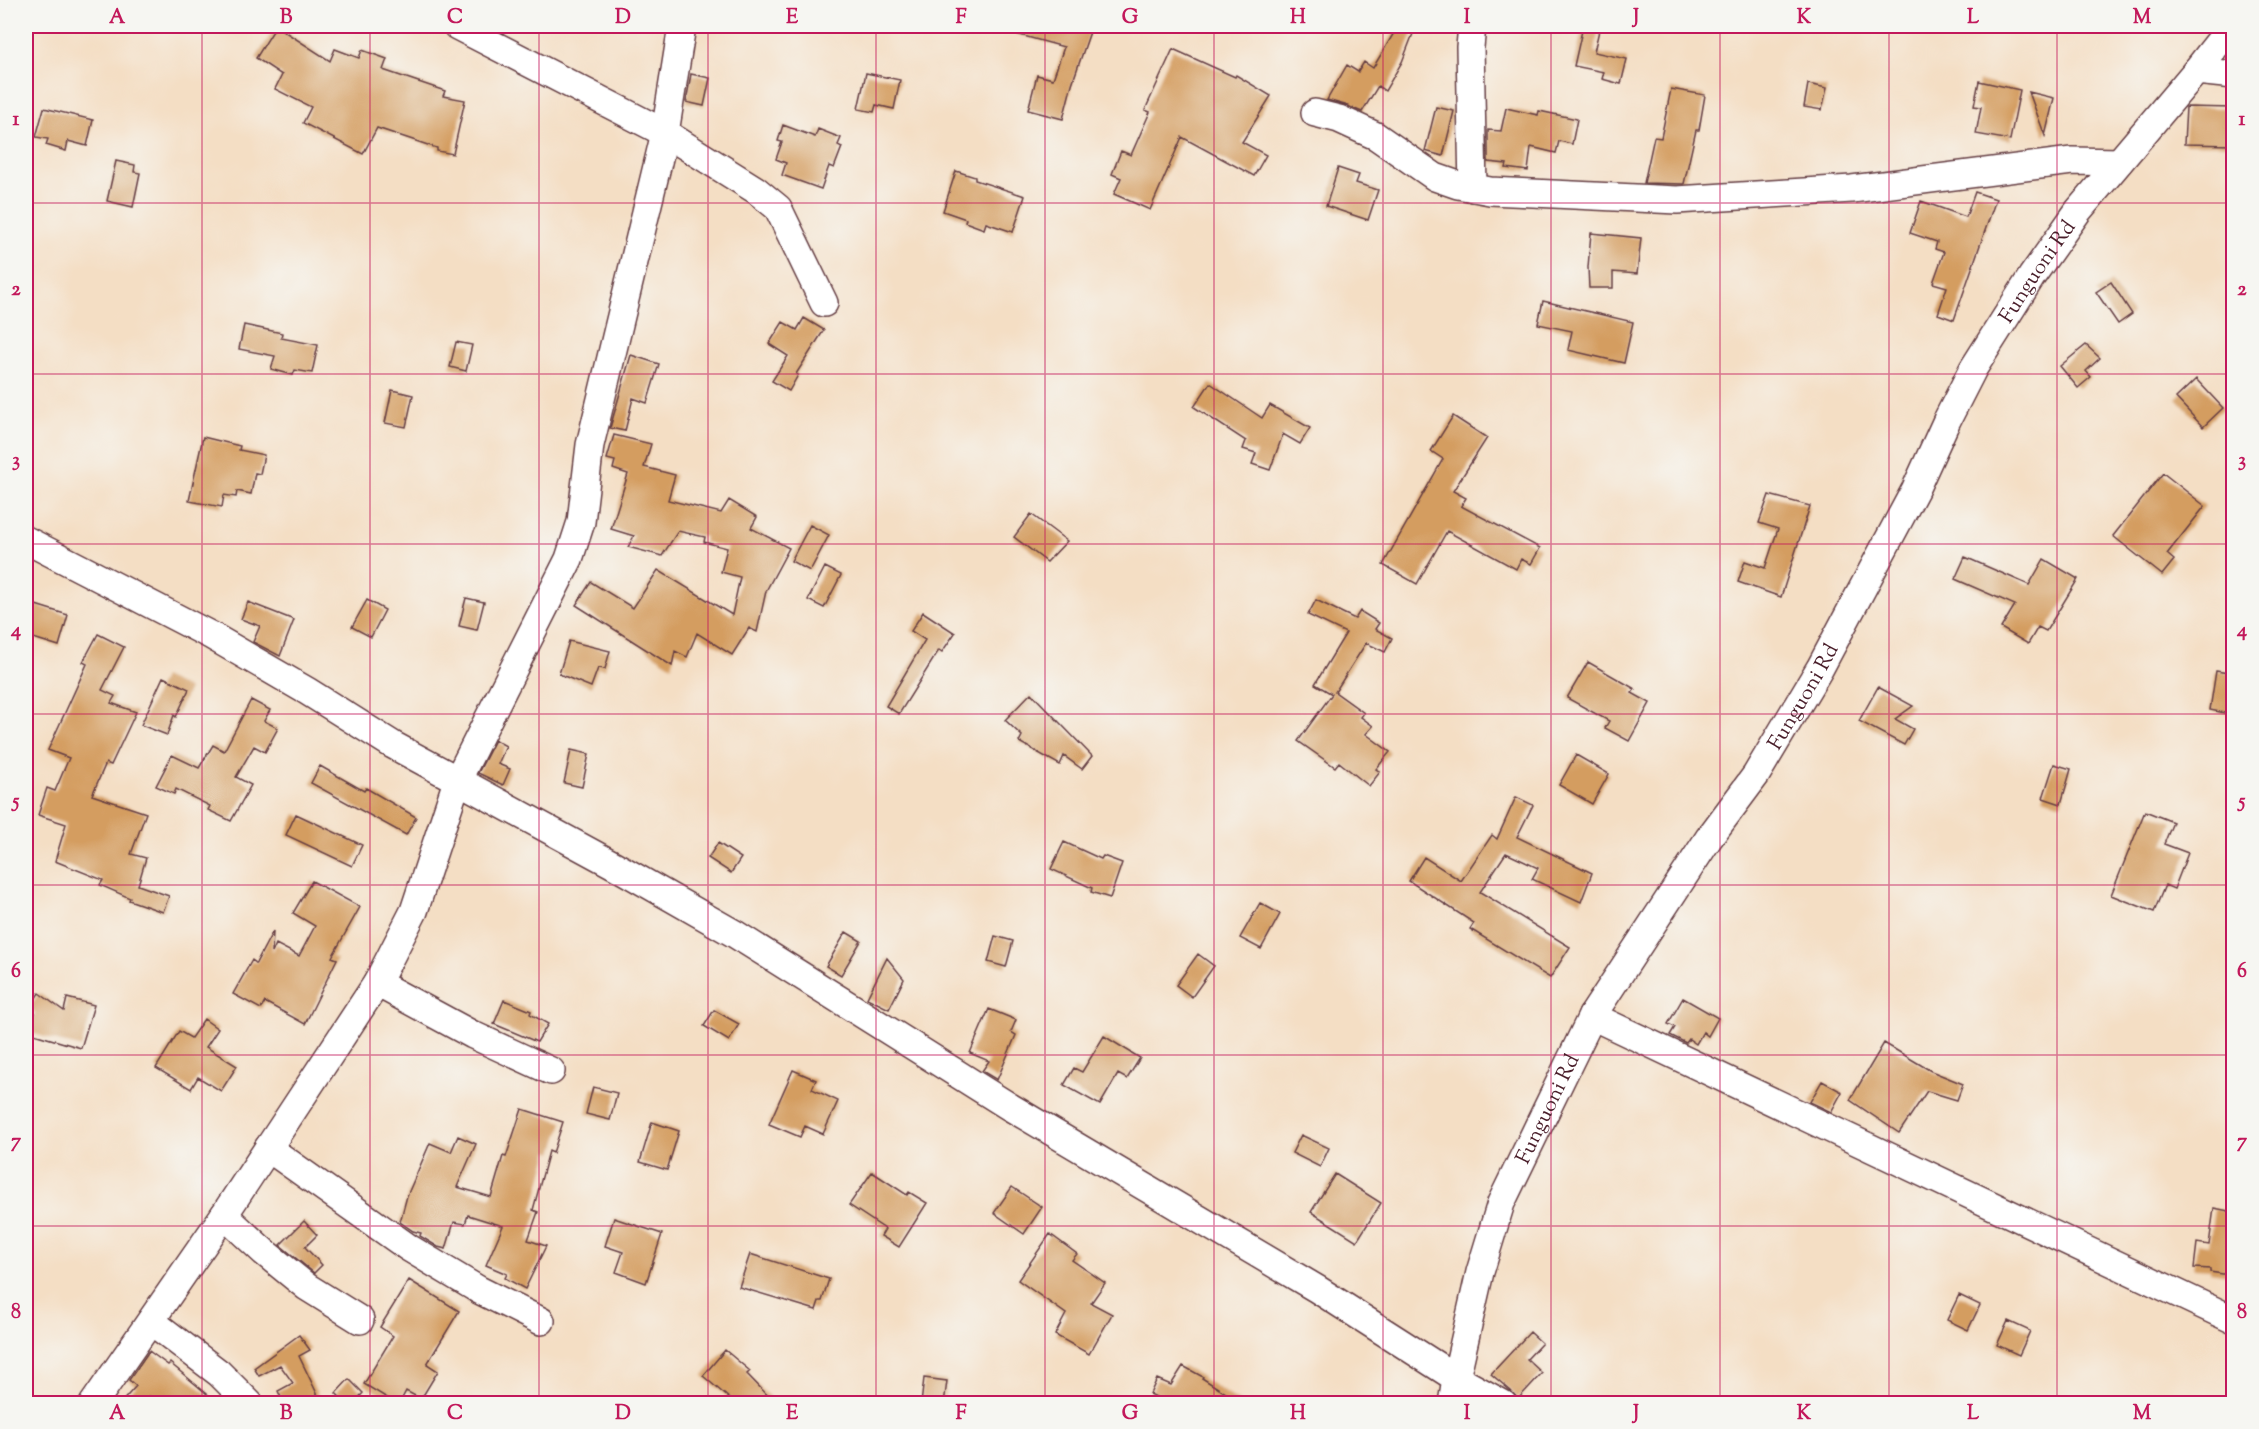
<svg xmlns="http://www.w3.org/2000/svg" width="2259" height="1429" font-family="'Sorts Mill Goudy',serif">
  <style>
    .building { fill: #d49d60 }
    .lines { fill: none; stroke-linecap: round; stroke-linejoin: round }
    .minor-casing { stroke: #643c42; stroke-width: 30 }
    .minor { stroke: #fff; stroke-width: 27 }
    .grid { fill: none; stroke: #c2185b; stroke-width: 1.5; stroke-opacity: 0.55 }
    .labels { text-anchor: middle; stroke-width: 4.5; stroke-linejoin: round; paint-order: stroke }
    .street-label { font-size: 21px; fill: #4a1f2b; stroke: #f6f6f2 }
    .neatline { fill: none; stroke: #c2185b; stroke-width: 2 }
    .grid-label { font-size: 20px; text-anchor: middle; font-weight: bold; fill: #c2185b }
  </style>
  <rect width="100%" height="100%" fill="#f6f6f2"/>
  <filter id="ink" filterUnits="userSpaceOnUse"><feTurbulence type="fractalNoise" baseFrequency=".0167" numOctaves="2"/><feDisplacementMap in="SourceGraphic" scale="12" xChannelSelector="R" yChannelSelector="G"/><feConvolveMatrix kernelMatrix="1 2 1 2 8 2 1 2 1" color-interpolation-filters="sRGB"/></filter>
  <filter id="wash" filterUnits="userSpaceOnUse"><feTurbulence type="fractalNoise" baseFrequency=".008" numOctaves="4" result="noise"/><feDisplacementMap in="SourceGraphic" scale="24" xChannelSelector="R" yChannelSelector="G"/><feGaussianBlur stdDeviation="1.35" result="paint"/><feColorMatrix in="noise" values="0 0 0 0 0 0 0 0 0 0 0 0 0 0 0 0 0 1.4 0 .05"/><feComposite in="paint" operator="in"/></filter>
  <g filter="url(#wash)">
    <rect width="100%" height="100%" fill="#f4dec4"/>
    <g id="blocks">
      <path class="building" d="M 276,26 L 330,61 L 335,49 L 359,58 L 362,50 L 387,59 L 383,70 L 445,91 L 443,96 L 465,100 L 453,154 L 437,151 L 437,148 L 377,128 L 363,154 L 303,123 L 311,107 L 275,89 L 282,75 L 256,58 Z
        M 1006,26 L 1092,26 L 1072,84 L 1063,119 L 1028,110 L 1037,75 L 1053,79 L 1064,47 L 1005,31 Z
        M 1398,26 L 1416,26 L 1402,62 L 1385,91 L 1378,86 L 1362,112 L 1345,105 L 1327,100 L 1347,65 L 1358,72 L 1364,62 L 1373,68 Z
        M 1583,26 L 1600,26 L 1594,52 L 1627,59 L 1621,84 L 1602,79 L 1604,72 L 1574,66 Z
        M 1173,49 L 1235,77 L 1236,75 L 1271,96 L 1242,142 L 1266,155 L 1254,176 L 1182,137 L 1150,210 L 1114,194 L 1121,178 L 1112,174 L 1121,151 L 1131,155 L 1150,112 L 1145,110 Z
        M 866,73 L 900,80 L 894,109 L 876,105 L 874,112 L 858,109 Z
        M 691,74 L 710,78 L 704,106 L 686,102 Z
        M 1979,81 L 2020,90 L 2010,140 L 1976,134 L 1981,107 L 1974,106 Z
        M 1808,84 L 1827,88 L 1822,110 L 1804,107 Z
        M 1671,89 L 1705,95 L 1699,130 L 1696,130 L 1684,184 L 1644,183 L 1654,137 L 1661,138 Z
        M 2029,92 L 2054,98 L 2045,136 Z
        M 1436,107 L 1454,111 L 1443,156 L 1425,151 Z
        M 2186,107 L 2234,108 L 2234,145 L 2184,144 Z
        M 44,108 L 93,120 L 87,146 L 68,141 L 66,151 L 46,145 L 48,139 L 36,137 Z
        M 1506,108 L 1538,115 L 1539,111 L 1577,119 L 1572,144 L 1559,141 L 1556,153 L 1531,147 L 1528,171 L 1506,168 L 1507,164 L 1488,162 L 1488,130 L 1501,131 Z
        M 783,125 L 815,137 L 818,129 L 841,138 L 838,145 L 842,147 L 834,168 L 829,166 L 821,189 L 782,175 L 786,163 L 776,159 L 782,142 L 778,141 Z
        M 116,161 L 135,165 L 134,172 L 140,173 L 133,207 L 107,201 Z
        M 1338,168 L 1359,175 L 1356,183 L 1378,190 L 1368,220 L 1326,206 Z
        M 956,171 L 975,177 L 975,180 L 1025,196 L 1013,232 L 986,223 L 984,229 L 965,222 L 966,219 L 943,211 Z
        M 1975,192 L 1996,199 L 1954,320 L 1938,314 L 1947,287 L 1933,283 L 1944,252 L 1935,249 L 1937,242 L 1910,233 L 1921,201 L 1966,217 Z
        M 1591,233 L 1641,238 L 1637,274 L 1613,272 L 1613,288 L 1589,288 L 1588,267 Z
        M 2111,282 L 2132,314 L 2118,324 L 2096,292 Z
        M 1543,301 L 1633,322 L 1624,363 L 1568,350 L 1572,331 L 1538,324 Z
        M 804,318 L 824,330 L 796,374 L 798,375 L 789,391 L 772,381 L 788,356 L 769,344 L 783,322 L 797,330 Z
        M 244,325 L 282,333 L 281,338 L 318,345 L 312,373 L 295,370 L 293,375 L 271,369 L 275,356 L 239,349 Z
        M 456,342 L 472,345 L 466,371 L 450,367 Z
        M 2086,345 L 2100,358 L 2086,371 L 2091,377 L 2078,388 L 2060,366 Z
        M 631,355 L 659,364 L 647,403 L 633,398 L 625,431 L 610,428 Z
        M 2196,379 L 2223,408 L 2203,427 L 2176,398 Z
        M 1210,383 L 1262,418 L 1270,405 L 1310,428 L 1300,444 L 1283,434 L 1270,470 L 1252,464 L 1256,453 L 1243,449 L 1246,441 L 1194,407 Z
        M 392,390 L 413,395 L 406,427 L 385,423 Z
        M 1453,416 L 1487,438 L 1453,491 L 1466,498 L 1461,506 L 1540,548 L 1531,564 L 1521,559 L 1516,569 L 1447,531 L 1417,584 L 1383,565 L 1443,459 L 1431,451 Z
        M 614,435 L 651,444 L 644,467 L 675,475 L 668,500 L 721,513 L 729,500 L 757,517 L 751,528 L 789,548 L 766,591 L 757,632 L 749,628 L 732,655 L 697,633 L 687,657 L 675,651 L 672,666 L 576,605 L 591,582 L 633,608 L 658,570 L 732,615 L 740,577 L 721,572 L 727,548 L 704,542 L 705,537 L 678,531 L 662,556 L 628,547 L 634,536 L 611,529 L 628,474 L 613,469 L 615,461 L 607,459 Z
        M 203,437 L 240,446 L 239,450 L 264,455 L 260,474 L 255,473 L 251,494 L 237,491 L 236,497 L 224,495 L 222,507 L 189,501 Z
        M 2163,473 L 2205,506 L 2167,554 L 2174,560 L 2162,575 L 2113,536 Z
        M 1769,495 L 1810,506 L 1781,597 L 1738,582 L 1745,561 L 1765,568 L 1778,529 L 1759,523 Z
        M 1031,514 L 1067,541 L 1047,562 L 1014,537 Z
        M 810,525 L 829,535 L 810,571 L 791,561 Z
        M 1965,557 L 2029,585 L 2044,559 L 2078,579 L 2046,631 L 2038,627 L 2028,644 L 2001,628 L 2015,605 L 1955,579 Z
        M 825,567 L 841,575 L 824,608 L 808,600 Z
        M 466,598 L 484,602 L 477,630 L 459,626 Z
        M 367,600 L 385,610 L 371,637 L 352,627 Z
        M 1316,600 L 1355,619 L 1360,611 L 1379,623 L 1375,629 L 1392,638 L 1385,652 L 1366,643 L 1335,692 L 1364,713 L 1361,717 L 1373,726 L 1366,734 L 1390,752 L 1376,769 L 1380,772 L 1369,786 L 1339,762 L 1335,767 L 1298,741 L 1332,694 L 1315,684 L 1346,633 L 1308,615 Z
        M 26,602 L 68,615 L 59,646 L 27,636 L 30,628 L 26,627 Z
        M 248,602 L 294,620 L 280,656 L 253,642 L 260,626 L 241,619 Z
        M 923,612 L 955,633 L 942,652 L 939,650 L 899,714 L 886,706 L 925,640 L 911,631 Z
        M 98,634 L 124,647 L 102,690 L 115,696 L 111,703 L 136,712 L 111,765 L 106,763 L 92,795 L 146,813 L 131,854 L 146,858 L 138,885 L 169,896 L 163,912 L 129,900 L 130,898 L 100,885 L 103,880 L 55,861 L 66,824 L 38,815 L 47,788 L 55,791 L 69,758 L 48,750 L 87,664 L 83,662 Z
        M 569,641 L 610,651 L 605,669 L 598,668 L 591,687 L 559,674 Z
        M 1588,662 L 1635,689 L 1632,693 L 1650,703 L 1629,741 L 1605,728 L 1609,721 L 1567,698 Z
        M 2216,671 L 2234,674 L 2234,693 L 2230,714 L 2210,710 Z
        M 163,677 L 189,689 L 176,717 L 174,715 L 167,735 L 141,725 Z
        M 1878,687 L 1913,706 L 1895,719 L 1913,729 L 1904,745 L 1859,721 Z
        M 1031,693 L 1092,756 L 1082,769 L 1064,756 L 1060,765 L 1019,742 L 1022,736 L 1005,720 Z
        M 251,700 L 270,710 L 264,721 L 278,728 L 265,752 L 254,746 L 236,777 L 251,785 L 231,821 L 208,810 L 210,806 L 176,789 L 174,794 L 156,786 L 172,755 L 199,768 L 213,745 L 224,751 Z
        M 495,740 L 506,746 L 498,764 L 510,769 L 503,785 L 478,773 Z
        M 571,750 L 589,754 L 582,787 L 564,783 Z
        M 1576,755 L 1609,774 L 1592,804 L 1559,785 Z
        M 2054,764 L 2071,769 L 2061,804 L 2043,798 Z
        M 320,766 L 364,791 L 366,788 L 416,817 L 406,835 L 311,783 Z
        M 1516,797 L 1533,805 L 1517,837 L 1592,873 L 1581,902 L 1532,879 L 1538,868 L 1506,853 L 1480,892 L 1570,947 L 1550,978 L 1470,929 L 1474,923 L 1409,881 L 1424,857 L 1461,881 L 1492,835 L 1497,839 Z
        M 2145,811 L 2173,822 L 2164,844 L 2188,853 L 2174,889 L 2165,885 L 2154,912 L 2111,895 Z
        M 296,814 L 362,845 L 352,866 L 286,835 Z
        M 1064,842 L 1101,859 L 1103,856 L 1122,863 L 1110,898 L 1091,892 L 1092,888 L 1051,869 Z
        M 718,843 L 741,858 L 731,873 L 708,858 Z
        M 312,881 L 360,907 L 332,957 L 337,959 L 305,1024 L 265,1002 L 261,1009 L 233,994 L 252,960 L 256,963 L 273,931 L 272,953 L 276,944 L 299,956 L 315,926 L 293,913 Z
        M 1260,903 L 1280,914 L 1261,949 L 1240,938 Z
        M 846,932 L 861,941 L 841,975 L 826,966 Z
        M 995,936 L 1013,941 L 1006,967 L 988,962 Z
        M 1198,954 L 1214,966 L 1192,997 L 1176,985 Z
        M 887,958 L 904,979 L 889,1009 L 867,998 Z
        M 39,993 L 64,1011 L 67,998 L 94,1005 L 81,1048 L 27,1032 L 35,1013 L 29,1008 Z
        M 1683,998 L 1718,1018 L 1708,1036 L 1703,1032 L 1696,1044 L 1689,1039 L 1686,1043 L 1670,1035 L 1675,1027 L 1668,1024 Z
        M 504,1000 L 531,1011 L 530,1014 L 548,1024 L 537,1042 L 494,1024 Z
        M 989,1009 L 1016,1020 L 1011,1032 L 1016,1035 L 997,1080 L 982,1071 L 989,1061 L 970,1053 Z
        M 714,1010 L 739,1024 L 729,1041 L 704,1026 Z
        M 204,1019 L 218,1029 L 206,1047 L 237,1066 L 221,1091 L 198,1077 L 191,1089 L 156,1068 L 179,1031 L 191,1038 Z
        M 1104,1036 L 1140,1058 L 1127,1079 L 1118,1074 L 1100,1105 L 1064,1085 L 1074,1068 L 1082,1072 Z
        M 1884,1043 L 1931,1071 L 1963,1084 L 1957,1100 L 1927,1091 L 1899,1133 L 1850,1100 Z
        M 793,1070 L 816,1080 L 812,1089 L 838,1101 L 823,1134 L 805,1126 L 800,1137 L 769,1124 Z
        M 1822,1081 L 1842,1092 L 1831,1112 L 1810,1102 Z
        M 593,1087 L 617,1093 L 610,1120 L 586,1114 Z
        M 522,1109 L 563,1122 L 553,1153 L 549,1151 L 533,1210 L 538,1212 L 528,1240 L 546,1246 L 525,1289 L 505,1278 L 507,1274 L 486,1265 L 503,1226 L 468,1215 L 465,1224 L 454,1222 L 446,1249 L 438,1247 L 420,1236 L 421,1233 L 413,1231 L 400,1222 L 407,1196 L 430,1143 L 451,1152 L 458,1136 L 476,1144 L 457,1187 L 491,1197 L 503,1156 L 506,1157 Z
        M 652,1122 L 679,1131 L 667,1170 L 640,1162 Z
        M 1301,1135 L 1329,1148 L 1320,1167 L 1292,1153 Z
        M 872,1172 L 907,1195 L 909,1192 L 927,1203 L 899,1247 L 881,1236 L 885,1229 L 849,1205 Z
        M 1335,1174 L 1381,1203 L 1357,1241 L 1311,1212 Z
        M 1012,1187 L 1042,1207 L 1024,1234 L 994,1213 Z
        M 2214,1208 L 2234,1212 L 2234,1258 L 2231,1258 L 2229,1275 L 2210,1272 L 2210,1269 L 2194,1268 L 2197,1243 L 2209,1245 Z
        M 614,1218 L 662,1234 L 646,1283 L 616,1272 L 623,1252 L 605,1246 Z
        M 304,1221 L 317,1235 L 305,1247 L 322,1265 L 314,1273 L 280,1245 Z
        M 1050,1234 L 1077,1254 L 1072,1260 L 1105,1283 L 1091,1303 L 1112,1314 L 1089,1354 L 1055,1335 L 1066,1314 L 1018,1280 Z
        M 750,1254 L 829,1279 L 822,1301 L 819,1301 L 816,1310 L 739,1287 Z
        M 409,1280 L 459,1311 L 427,1364 L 438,1371 L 421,1399 L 406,1391 L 399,1404 L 397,1404 L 364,1384 L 393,1336 L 380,1327 Z
        M 1959,1295 L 1980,1305 L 1968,1330 L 1947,1320 Z
        M 2008,1321 L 2030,1331 L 2019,1355 L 1997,1345 Z
        M 1530,1332 L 1542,1343 L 1527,1359 L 1542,1373 L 1518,1399 L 1511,1391 L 1491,1374 Z
        M 299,1335 L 310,1350 L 299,1356 L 322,1404 L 284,1404 L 278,1391 L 293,1383 L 280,1365 L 259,1376 L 254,1368 Z
        M 725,1350 L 750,1371 L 747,1374 L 776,1404 L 736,1404 L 703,1376 Z
        M 149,1351 L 168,1365 L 170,1363 L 219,1404 L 159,1404 L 149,1396 L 142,1404 L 120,1404 L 136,1386 L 129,1380 Z
        M 1183,1366 L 1203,1377 L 1202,1378 L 1243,1404 L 1160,1404 L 1162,1400 L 1150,1394 L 1157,1379 L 1171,1385 Z
        M 924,1378 L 947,1381 L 944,1404 L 921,1404 Z
        M 349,1379 L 363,1393 L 353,1404 L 346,1404 L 336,1393 Z"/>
    </g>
  </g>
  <g filter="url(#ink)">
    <use href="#blocks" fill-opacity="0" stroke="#643c42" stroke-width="1.5"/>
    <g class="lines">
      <g class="minor-casing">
        <g id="minor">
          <path d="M 457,26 L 665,133 L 756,190 L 778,208 L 824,303"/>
          <path d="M 1472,26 L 1470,47 L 1473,188"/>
          <path d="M 2196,71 L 2234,75"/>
          <path d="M 1315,113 L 1339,119 L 1376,136 L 1435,177 L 1458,185 L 1490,191 L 1677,200 L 1852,189 L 2072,161 L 2119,162"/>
          <path d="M 26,540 L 212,636 L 307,691 L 393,745 L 614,865 L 735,934 L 1010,1107 L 1317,1289 L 1456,1378 L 1503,1404"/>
          <path d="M 377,983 L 473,1035 L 551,1071"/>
          <path d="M 1592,1016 L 2234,1320"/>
          <path d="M 268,1148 L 409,1248 L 479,1290 L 541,1321"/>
          <path d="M 224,1215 L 264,1252 L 307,1287 L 360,1320"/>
          <path d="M 151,1321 L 219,1373 L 250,1404"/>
          <path d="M 93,1404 L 224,1215 L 377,983 L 414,911 L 457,781 L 569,559 L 581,522 L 590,445 L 665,133 L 682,26"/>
          <path id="s1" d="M 1452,1404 L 1456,1378 L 1480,1272 L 1501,1203 L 1592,1016 L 1709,838 L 1756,775 L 1820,668 L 1915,490 L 1947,420 L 1973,369 L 2032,276 L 2078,211 L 2196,71 L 2222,38 L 2228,26"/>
        </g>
      </g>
      <use href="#minor" class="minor"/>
    </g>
  </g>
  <path class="grid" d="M 202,26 L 202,1404M 370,26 L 370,1404M 539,26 L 539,1404M 708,26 L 708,1404M 876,26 L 876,1404M 1045,26 L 1045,1404M 1214,26 L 1214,1404M 1383,26 L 1383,1404M 1551,26 L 1551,1404M 1720,26 L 1720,1404M 1889,26 L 1889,1404M 2057,26 L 2057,1404M 26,203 L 2234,203M 26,374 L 2234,374M 26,544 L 2234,544M 26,714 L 2234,714M 26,885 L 2234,885M 26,1055 L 2234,1055M 26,1226 L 2234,1226"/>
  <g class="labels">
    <g class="street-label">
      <text dy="7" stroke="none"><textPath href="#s1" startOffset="1284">Funguoni Rd</textPath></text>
      <text dy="7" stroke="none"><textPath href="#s1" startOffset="798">Funguoni Rd</textPath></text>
      <text dy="7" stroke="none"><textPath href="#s1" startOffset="312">Funguoni Rd</textPath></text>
    </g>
  </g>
  <rect width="2259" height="1429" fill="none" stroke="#f6f6f2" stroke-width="66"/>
  <rect x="33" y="33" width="2193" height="1363" class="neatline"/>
  <g class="grid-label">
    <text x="117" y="23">A</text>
    <text x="286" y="23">B</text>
    <text x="455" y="23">C</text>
    <text x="623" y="23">D</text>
    <text x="792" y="23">E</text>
    <text x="961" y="23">F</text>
    <text x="1130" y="23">G</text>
    <text x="1298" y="23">H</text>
    <text x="1467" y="23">I</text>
    <text x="1636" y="23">J</text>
    <text x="1804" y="23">K</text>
    <text x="1973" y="23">L</text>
    <text x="2142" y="23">M</text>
    <text x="16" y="125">1</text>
    <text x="2242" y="125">1</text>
    <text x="16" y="295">2</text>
    <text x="2242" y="295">2</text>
    <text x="16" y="466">3</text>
    <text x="2242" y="466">3</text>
    <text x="16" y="636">4</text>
    <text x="2242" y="636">4</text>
    <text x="16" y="807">5</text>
    <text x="2242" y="807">5</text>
    <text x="16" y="977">6</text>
    <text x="2242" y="977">6</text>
    <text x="16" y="1147">7</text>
    <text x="2242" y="1147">7</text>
    <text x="16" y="1318">8</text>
    <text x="2242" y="1318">8</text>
    <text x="117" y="1419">A</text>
    <text x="286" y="1419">B</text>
    <text x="455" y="1419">C</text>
    <text x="623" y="1419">D</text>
    <text x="792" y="1419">E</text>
    <text x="961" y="1419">F</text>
    <text x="1130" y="1419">G</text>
    <text x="1298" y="1419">H</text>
    <text x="1467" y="1419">I</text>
    <text x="1636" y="1419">J</text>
    <text x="1804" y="1419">K</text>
    <text x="1973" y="1419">L</text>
    <text x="2142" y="1419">M</text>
  </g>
</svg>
